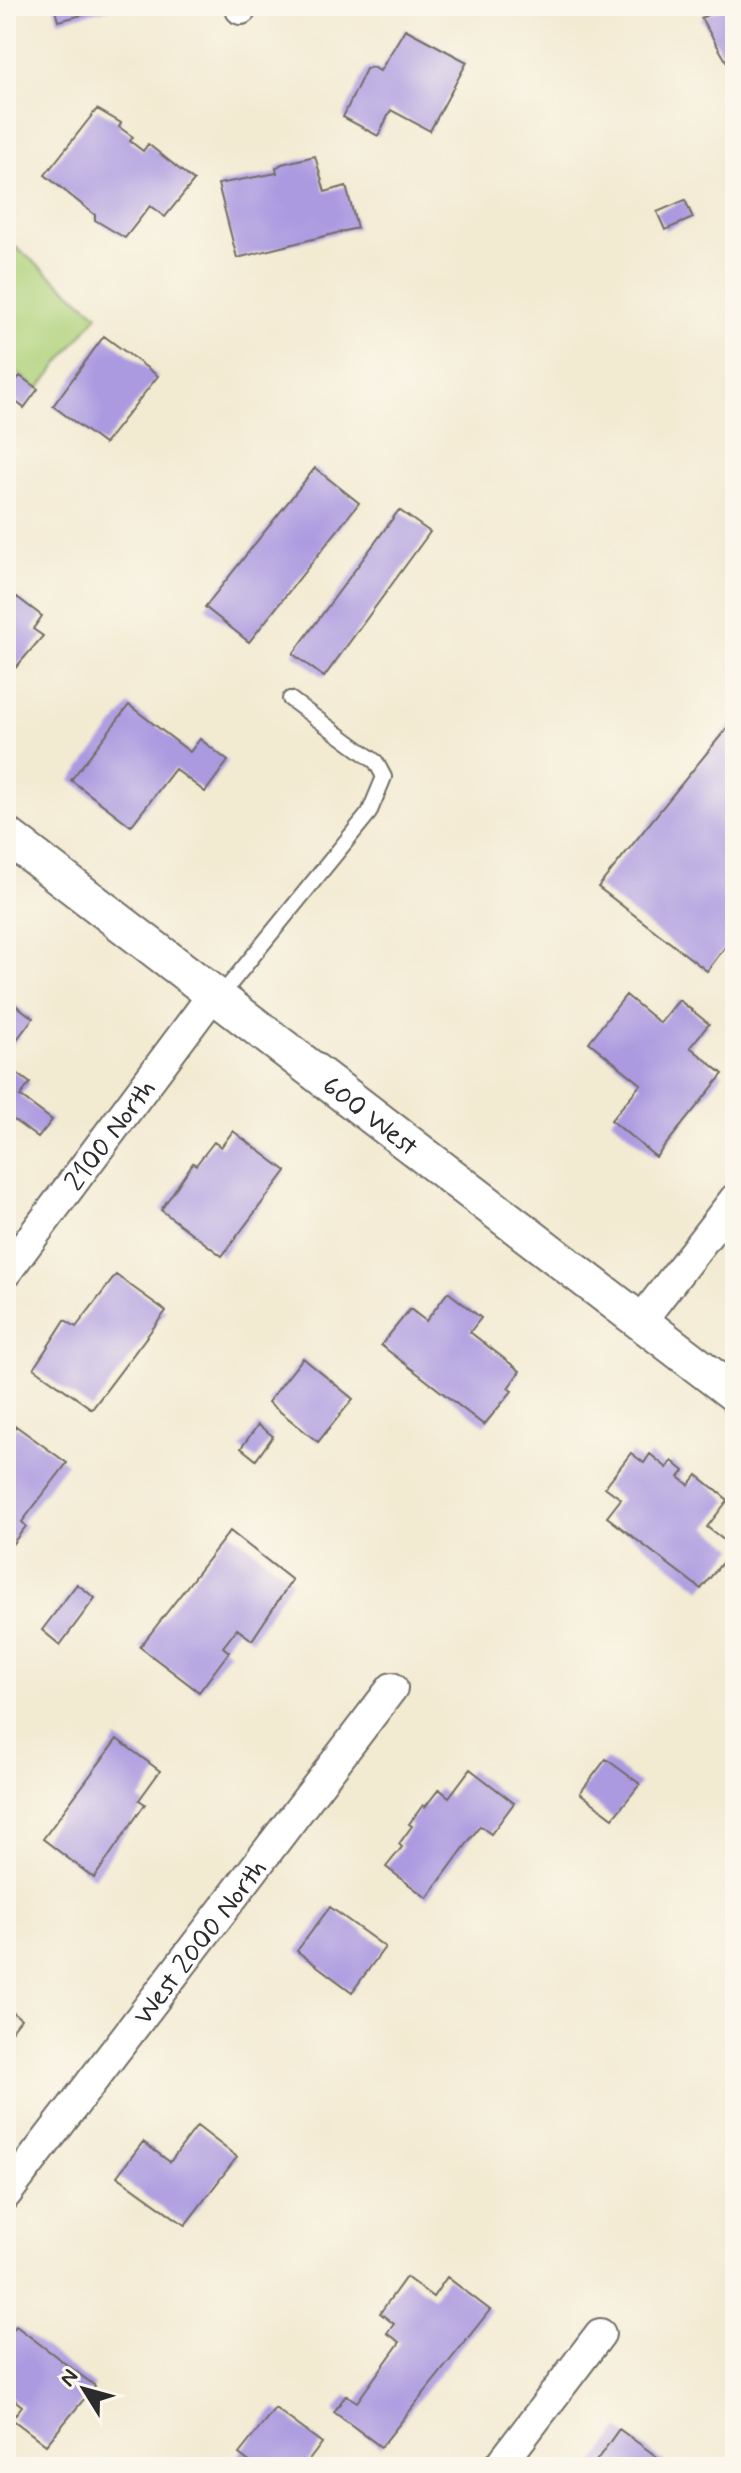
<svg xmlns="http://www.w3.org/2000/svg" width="741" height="2473" font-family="Mynerve,sans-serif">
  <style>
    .green { fill: #aed179; stroke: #6c7e52; stroke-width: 2 }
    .building { fill: #ab9ae0 }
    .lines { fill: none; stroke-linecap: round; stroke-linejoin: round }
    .service-casing { stroke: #716e65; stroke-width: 18 }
    .minor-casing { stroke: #716e65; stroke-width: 34 }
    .tertiary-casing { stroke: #716e65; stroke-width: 40 }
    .service { stroke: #fff; stroke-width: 14 }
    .minor { stroke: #fff; stroke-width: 30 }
    .tertiary { stroke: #fff; stroke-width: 36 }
    .labels { text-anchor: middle; stroke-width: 7; stroke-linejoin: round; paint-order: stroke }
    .street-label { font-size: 28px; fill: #2b2b2b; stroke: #fbf7ec }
  </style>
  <rect width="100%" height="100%" fill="#fbf7ec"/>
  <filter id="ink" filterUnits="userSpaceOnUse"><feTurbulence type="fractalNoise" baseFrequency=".0125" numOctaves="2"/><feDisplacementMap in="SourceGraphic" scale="16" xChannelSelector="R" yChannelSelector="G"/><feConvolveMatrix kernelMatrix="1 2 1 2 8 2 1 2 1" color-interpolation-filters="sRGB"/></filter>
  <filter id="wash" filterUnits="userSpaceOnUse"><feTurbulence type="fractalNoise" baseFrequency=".006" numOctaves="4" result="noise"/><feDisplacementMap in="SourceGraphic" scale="32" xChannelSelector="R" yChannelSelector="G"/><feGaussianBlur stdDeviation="1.8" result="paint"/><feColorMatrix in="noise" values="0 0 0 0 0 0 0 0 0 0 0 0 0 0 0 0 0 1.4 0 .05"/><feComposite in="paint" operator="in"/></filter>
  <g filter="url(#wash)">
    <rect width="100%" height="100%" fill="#f3ead2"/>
    <path class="green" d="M 6,239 L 98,315 L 38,389 L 6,364 Z"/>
    <g id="blocks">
      <path class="building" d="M 54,6 L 115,6 L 115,7 L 58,21 Z
        M 726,6 L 735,6 L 735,76 L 701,18 Z
        M 405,29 L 467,62 L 430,131 L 391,110 L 378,136 L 343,117 L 366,69 L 372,67 L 380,71 Z
        M 97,109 L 121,123 L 119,127 L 133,137 L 130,141 L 143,151 L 148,144 L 194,181 L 165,217 L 150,206 L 125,238 L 95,220 L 95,215 L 45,175 Z
        M 315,156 L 325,192 L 346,186 L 357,228 L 237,258 L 218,184 L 277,173 L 276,168 L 282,164 Z
        M 685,200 L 693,218 L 665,230 L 657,212 Z
        M 104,336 L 158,376 L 104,444 L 53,406 Z
        M 20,376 L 38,389 L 24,408 L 6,394 Z
        M 315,468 L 359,503 L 249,642 L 205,607 Z
        M 399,510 L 430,532 L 324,677 L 293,654 Z
        M 17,597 L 42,616 L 33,629 L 43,636 L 6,679 L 6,612 Z
        M 129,705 L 190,752 L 200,739 L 228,761 L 205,792 L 175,769 L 131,826 L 71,780 Z
        M 731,723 L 735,726 L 735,934 L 707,971 L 598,887 Z
        M 626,995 L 660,1023 L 679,1000 L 709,1024 L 690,1047 L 723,1074 L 656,1157 L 611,1120 L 641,1084 L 589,1042 Z
        M 6,998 L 33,1018 L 6,1054 Z
        M 6,1065 L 30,1083 L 20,1096 L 52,1120 L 38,1138 L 6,1114 Z
        M 233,1131 L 286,1171 L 222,1256 L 161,1210 L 193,1163 L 196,1165 L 214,1142 L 221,1147 Z
        M 116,1275 L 166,1311 L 92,1409 L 34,1368 L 65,1320 L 76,1327 Z
        M 448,1292 L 481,1318 L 470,1332 L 520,1371 L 508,1388 L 512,1391 L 484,1425 L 381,1345 L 410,1309 L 426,1321 Z
        M 303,1358 L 353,1399 L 318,1442 L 268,1402 Z
        M 258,1425 L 273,1436 L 256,1460 L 241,1448 Z
        M 16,1426 L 67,1463 L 22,1522 L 26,1526 L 10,1547 L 6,1544 L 6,1440 Z
        M 631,1453 L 644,1463 L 650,1454 L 667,1468 L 672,1461 L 684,1471 L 679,1477 L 689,1485 L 697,1475 L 728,1500 L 707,1527 L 734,1548 L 701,1589 L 607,1517 L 621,1499 L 605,1487 Z
        M 230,1531 L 292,1580 L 252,1640 L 237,1629 L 223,1647 L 229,1652 L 199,1692 L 140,1647 Z
        M 77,1584 L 95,1598 L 60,1645 L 42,1630 Z
        M 117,1739 L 160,1771 L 139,1800 L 145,1804 L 94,1878 L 43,1839 Z
        M 606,1759 L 640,1784 L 613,1818 L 580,1793 Z
        M 470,1769 L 514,1803 L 491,1834 L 480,1826 L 427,1898 L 386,1867 L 402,1847 L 399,1844 L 412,1826 L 409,1824 L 423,1805 L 425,1807 L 439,1789 L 449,1797 Z
        M 330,1907 L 385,1947 L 352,1992 L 297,1951 Z
        M 6,2007 L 21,2019 L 6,2038 Z
        M 197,2126 L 237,2157 L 185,2225 L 117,2176 L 143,2142 L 170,2162 Z
        M 406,2277 L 433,2297 L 447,2277 L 490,2310 L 381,2447 L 334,2412 L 346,2395 L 357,2402 L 400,2342 L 387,2333 L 394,2324 L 380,2313 Z
        M 16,2326 L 95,2386 L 46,2445 L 12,2419 L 22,2406 L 6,2393 L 6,2339 Z
        M 275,2408 L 322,2443 L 304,2467 L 256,2467 L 239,2454 Z
        M 619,2429 L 671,2467 L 598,2467 L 594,2464 Z"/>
    </g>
  </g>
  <g filter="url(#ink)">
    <use href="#blocks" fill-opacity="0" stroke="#716e65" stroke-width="2"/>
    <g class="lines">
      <g class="service-casing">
        <path id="service" d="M 218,999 L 369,813 L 384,777 L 376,762 L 290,699"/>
      </g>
      <g class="minor-casing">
        <g id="minor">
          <path d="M 240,6 L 241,9"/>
          <path id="s1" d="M 6,1272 L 212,996"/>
          <path d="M 640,1322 L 735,1199"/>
          <path id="s2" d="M 6,2194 L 392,1688"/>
          <path d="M 499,2467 L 600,2334"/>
        </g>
      </g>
      <g class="tertiary-casing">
        <g id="tertiary">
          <path id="s3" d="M 6,835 L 735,1394"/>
        </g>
      </g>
      <use href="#service" class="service"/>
      <use href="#minor" class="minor"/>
      <use href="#tertiary" class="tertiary"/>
    </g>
  </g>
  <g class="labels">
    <g class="street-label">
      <text dy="10" stroke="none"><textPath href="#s3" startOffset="460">600 West</textPath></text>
      <text dy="10" stroke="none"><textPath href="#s1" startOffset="172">2100 North</textPath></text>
      <text dy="10" stroke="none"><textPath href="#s2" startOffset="318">West 2000 North</textPath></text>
    </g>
  </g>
  <rect width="741" height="2473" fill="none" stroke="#fbf7ec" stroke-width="32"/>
  <g transform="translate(84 2389) rotate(307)" stroke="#fbf7ec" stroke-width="6" paint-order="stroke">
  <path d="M0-6L14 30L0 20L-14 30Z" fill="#2b2b2b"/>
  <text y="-12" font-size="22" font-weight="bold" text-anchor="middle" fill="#2b2b2b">N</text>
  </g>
</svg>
